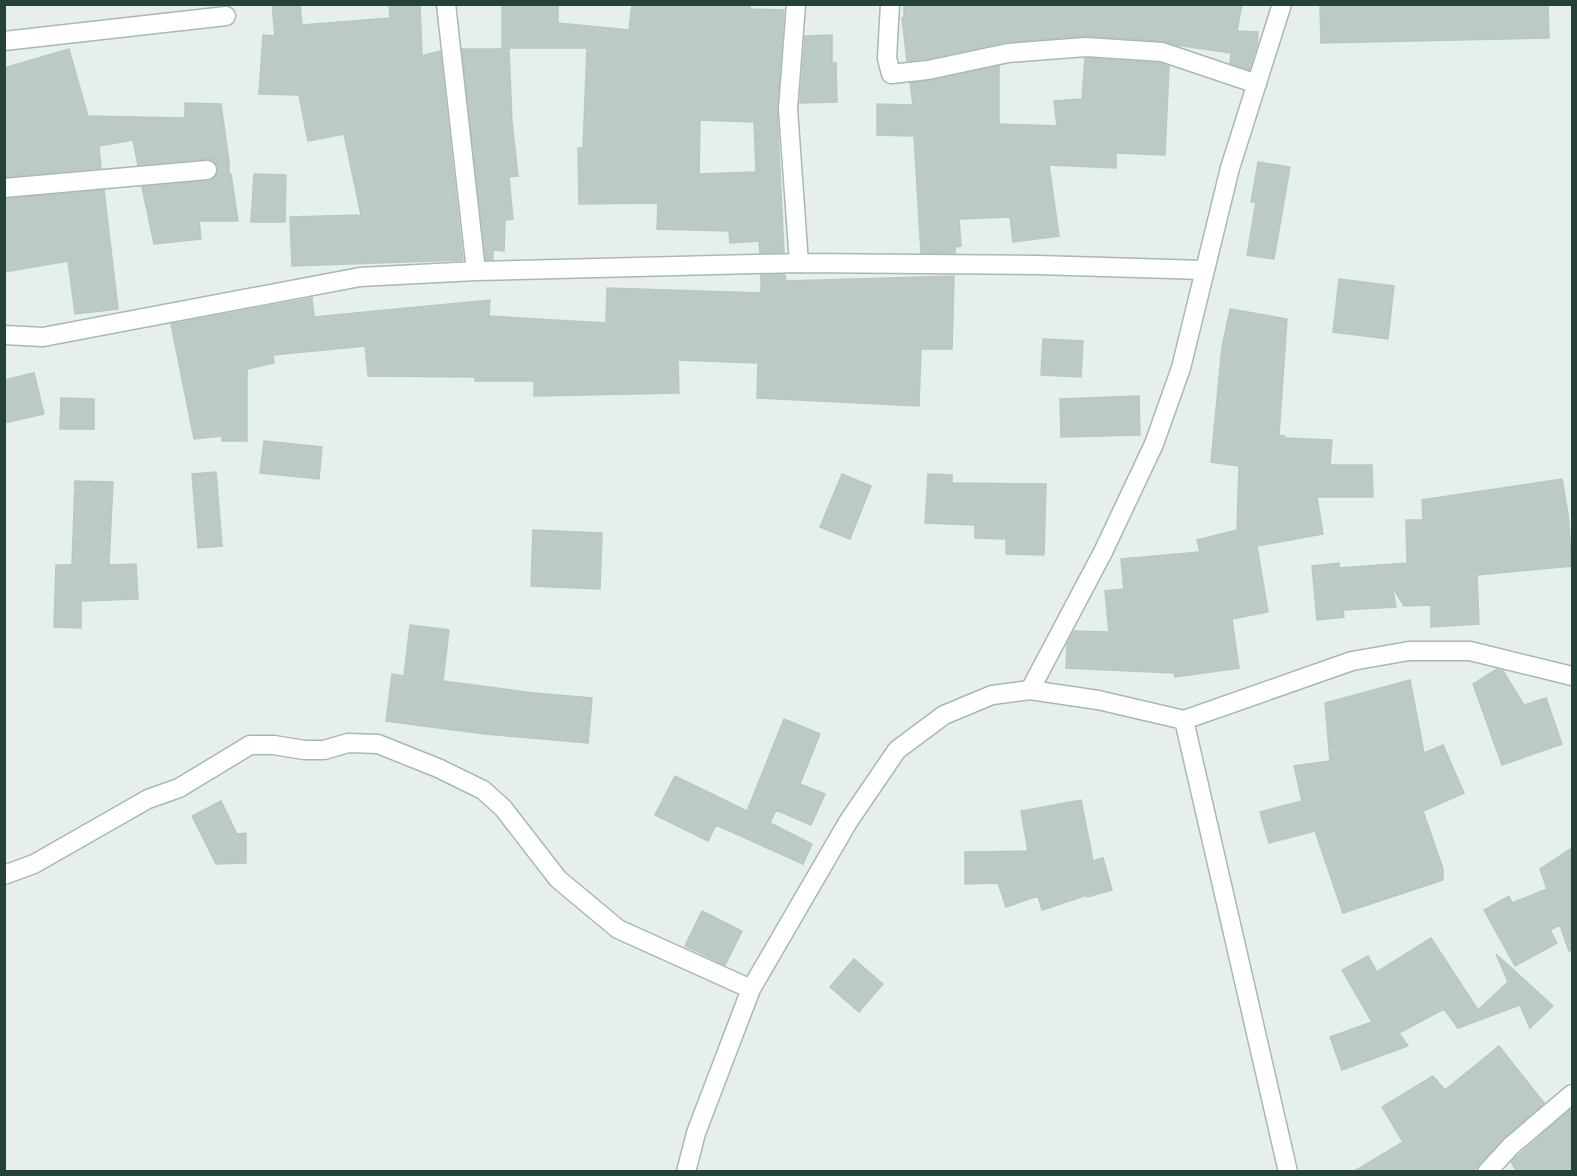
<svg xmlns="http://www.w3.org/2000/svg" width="1577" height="1176" font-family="'IBM Plex Sans',sans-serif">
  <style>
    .building { fill: #bbcac4; stroke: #b8c9c2; stroke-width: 1.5; fill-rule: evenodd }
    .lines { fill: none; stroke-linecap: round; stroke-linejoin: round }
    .minor-casing { stroke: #a8b8b2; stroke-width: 21 }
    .minor { stroke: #fff; stroke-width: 18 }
  </style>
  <rect width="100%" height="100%" fill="#e6efeb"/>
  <path class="building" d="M 272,4 L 300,4 L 302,25 L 390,18 L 389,4 L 420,4 L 422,56 L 440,51 L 463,260 L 292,266 L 290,217 L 361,215 L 344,134 L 308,141 L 299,95 L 259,94 L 263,35 L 275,36 Z
    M 502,4 L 558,4 L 558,23 L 629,30 L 632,4 L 750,5 L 750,9 L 784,10 L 777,110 L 784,252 L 760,253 L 759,241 L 730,243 L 729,231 L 657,229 L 658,203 L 579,204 L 578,148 L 583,148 L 587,48 L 502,48 ZM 700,120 L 754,122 L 756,172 L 699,174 Z
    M 904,4 L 1242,4 L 1237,31 L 1258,32 L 1257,45 L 1249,70 L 1230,63 L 1231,53 L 1176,45 L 1163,41 L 1087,36 L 1006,42 L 926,59 L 907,61 L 902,18 L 904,17 Z
    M 1320,4 L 1548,4 L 1549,38 L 1321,43 Z
    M 832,35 L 832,63 L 836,63 L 837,102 L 800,103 L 805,36 Z
    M 69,49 L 88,116 L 185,118 L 185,103 L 221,104 L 229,162 L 229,174 L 231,174 L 238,221 L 199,221 L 201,239 L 154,244 L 142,187 L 209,181 L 217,175 L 218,168 L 212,160 L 206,159 L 138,165 L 133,140 L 99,146 L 101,168 L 4,177 L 4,68 Z
    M 462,49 L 509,49 L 512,122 L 518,176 L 509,177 L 513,219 L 505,220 L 504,251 L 493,250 L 493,259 L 486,260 Z
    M 1085,58 L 1160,63 L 1169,66 L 1165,155 L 1116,153 L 1116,168 L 1049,165 L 1059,236 L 1013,242 L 1010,217 L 959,219 L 961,246 L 955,247 L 955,253 L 921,253 L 914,136 L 877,135 L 877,104 L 913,105 L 910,83 L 930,81 L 999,66 L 999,124 L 1057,126 L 1054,101 L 1082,99 Z
    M 1258,162 L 1290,167 L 1274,259 L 1247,255 L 1256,202 L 1251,202 Z
    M 254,174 L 286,175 L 285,222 L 251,222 Z
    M 104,190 L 118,309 L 75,314 L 68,261 L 4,272 L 4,199 Z
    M 761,275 L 785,275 L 786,281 L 954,276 L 952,349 L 921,349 L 919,406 L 757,398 L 758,363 L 678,360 L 679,393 L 534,396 L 534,381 L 475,381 L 475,377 L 368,376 L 365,346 L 273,355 L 274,363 L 247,369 L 247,441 L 222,441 L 222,436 L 194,439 L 171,324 L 312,298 L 314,317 L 490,300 L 489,316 L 606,323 L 607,288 L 761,293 Z
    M 1339,279 L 1394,286 L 1388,339 L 1333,332 Z
    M 1230,309 L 1287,319 L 1279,435 L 1285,436 L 1284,438 L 1332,440 L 1330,465 L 1372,465 L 1373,497 L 1317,497 L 1323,534 L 1257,546 L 1268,612 L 1232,619 L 1239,668 L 1175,677 L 1174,673 L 1066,668 L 1067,644 L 1074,631 L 1109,632 L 1105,591 L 1124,589 L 1121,559 L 1200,552 L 1197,540 L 1237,530 L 1239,466 L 1211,462 L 1222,347 Z
    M 1043,339 L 1083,341 L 1081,377 L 1041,375 Z
    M 34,373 L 44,414 L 4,423 L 4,380 Z
    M 1139,396 L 1140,435 L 1061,437 L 1060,399 Z
    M 61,398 L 94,399 L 94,429 L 60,429 Z
    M 264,441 L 322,447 L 319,479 L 260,473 Z
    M 216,472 L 222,546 L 198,548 L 192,474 Z
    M 842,474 L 871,486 L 850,539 L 820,527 Z
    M 928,474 L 952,475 L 952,483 L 1046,484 L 1044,555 L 1006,554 L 1006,539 L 975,538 L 975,525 L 925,523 Z
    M 1562,479 L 1568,514 L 1572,566 L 1477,575 L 1479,624 L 1431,627 L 1431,605 L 1404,606 L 1392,586 L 1396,607 L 1343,610 L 1344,617 L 1317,620 L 1312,566 L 1339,563 L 1339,568 L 1407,563 L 1406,520 L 1423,520 L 1422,500 Z
    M 75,481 L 113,482 L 109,565 L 136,564 L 138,599 L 81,601 L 81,628 L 54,627 L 56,565 L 72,565 Z
    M 533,530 L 602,533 L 600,589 L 531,586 Z
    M 410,625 L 449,630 L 443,681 L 534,693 L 592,698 L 588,743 L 485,734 L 386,721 L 392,674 L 404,676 Z
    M 1497,669 L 1503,671 L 1524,705 L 1546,698 L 1562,744 L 1502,765 L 1473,684 Z
    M 1410,680 L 1424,753 L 1443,745 L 1464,793 L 1423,811 L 1443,869 L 1443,880 L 1343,913 L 1315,831 L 1269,843 L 1260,812 L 1302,801 L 1294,766 L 1330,761 L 1325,703 Z
    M 784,719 L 820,734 L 800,784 L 825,794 L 811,825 L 776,810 L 770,823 L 812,844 L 803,864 L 716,825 L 708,841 L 655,815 L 675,776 L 747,811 Z
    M 1081,800 L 1093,861 L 1103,858 L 1112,890 L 1087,897 L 1087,895 L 1042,910 L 1038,896 L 1006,907 L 998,883 L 965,884 L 965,852 L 1028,851 L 1021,811 Z
    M 221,801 L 237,834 L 246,833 L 246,863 L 216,864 L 192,816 Z
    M 1572,848 L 1572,950 L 1569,951 L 1560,925 L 1550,930 L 1557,943 L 1515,966 L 1484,910 L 1509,896 L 1512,903 L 1547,889 L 1540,869 Z
    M 702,911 L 742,931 L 725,965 L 685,946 Z
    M 1431,938 L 1478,1010 L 1508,982 L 1496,954 L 1553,1006 L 1530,1028 L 1520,1005 L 1458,1028 L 1444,1009 L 1399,1033 L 1408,1046 L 1342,1070 L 1330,1037 L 1372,1022 L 1342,970 L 1368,956 L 1377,972 Z
    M 854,959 L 883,984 L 859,1012 L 830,987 Z
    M 1499,1046 L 1544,1103 L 1504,1138 L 1477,1168 L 1471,1172 L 1353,1172 L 1403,1142 L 1382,1107 L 1433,1076 L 1445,1090 Z
    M 1572,1108 L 1572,1172 L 1517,1172 L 1511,1162 Z"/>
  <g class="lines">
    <g class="minor-casing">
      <path id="minor" d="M 446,4 L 476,271
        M 796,4 L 788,109 L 799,263
        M 890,4 L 887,58 L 891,74 L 928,70 L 1008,53 L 1086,47 L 1162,52 L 1257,84
        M 4,41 L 226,16
        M 4,188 L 207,170
        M 4,335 L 43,337 L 360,277 L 476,271 L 799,263 L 1038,265 L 1204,270
        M 1030,690 L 1103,552 L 1154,444 L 1181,368 L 1230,168 L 1282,4
        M 1184,720 L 1288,1172
        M 4,875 L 34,864 L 148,799 L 179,788 L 250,745 L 274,745 L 304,750 L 324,750 L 348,743 L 378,744 L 438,768 L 483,790 L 503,808 L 558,879 L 618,929 L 751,989
        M 686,1172 L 696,1133 L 751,989 L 848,822 L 897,750 L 944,715 L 992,695 L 1030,690 L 1098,700 L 1184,720 L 1352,661 L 1409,651 L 1470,651 L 1572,676
        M 1487,1172 L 1511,1146 L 1572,1094"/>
    </g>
    <use href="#minor" class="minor"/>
  </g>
  <rect width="1577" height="1176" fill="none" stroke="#24423a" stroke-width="12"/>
</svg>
